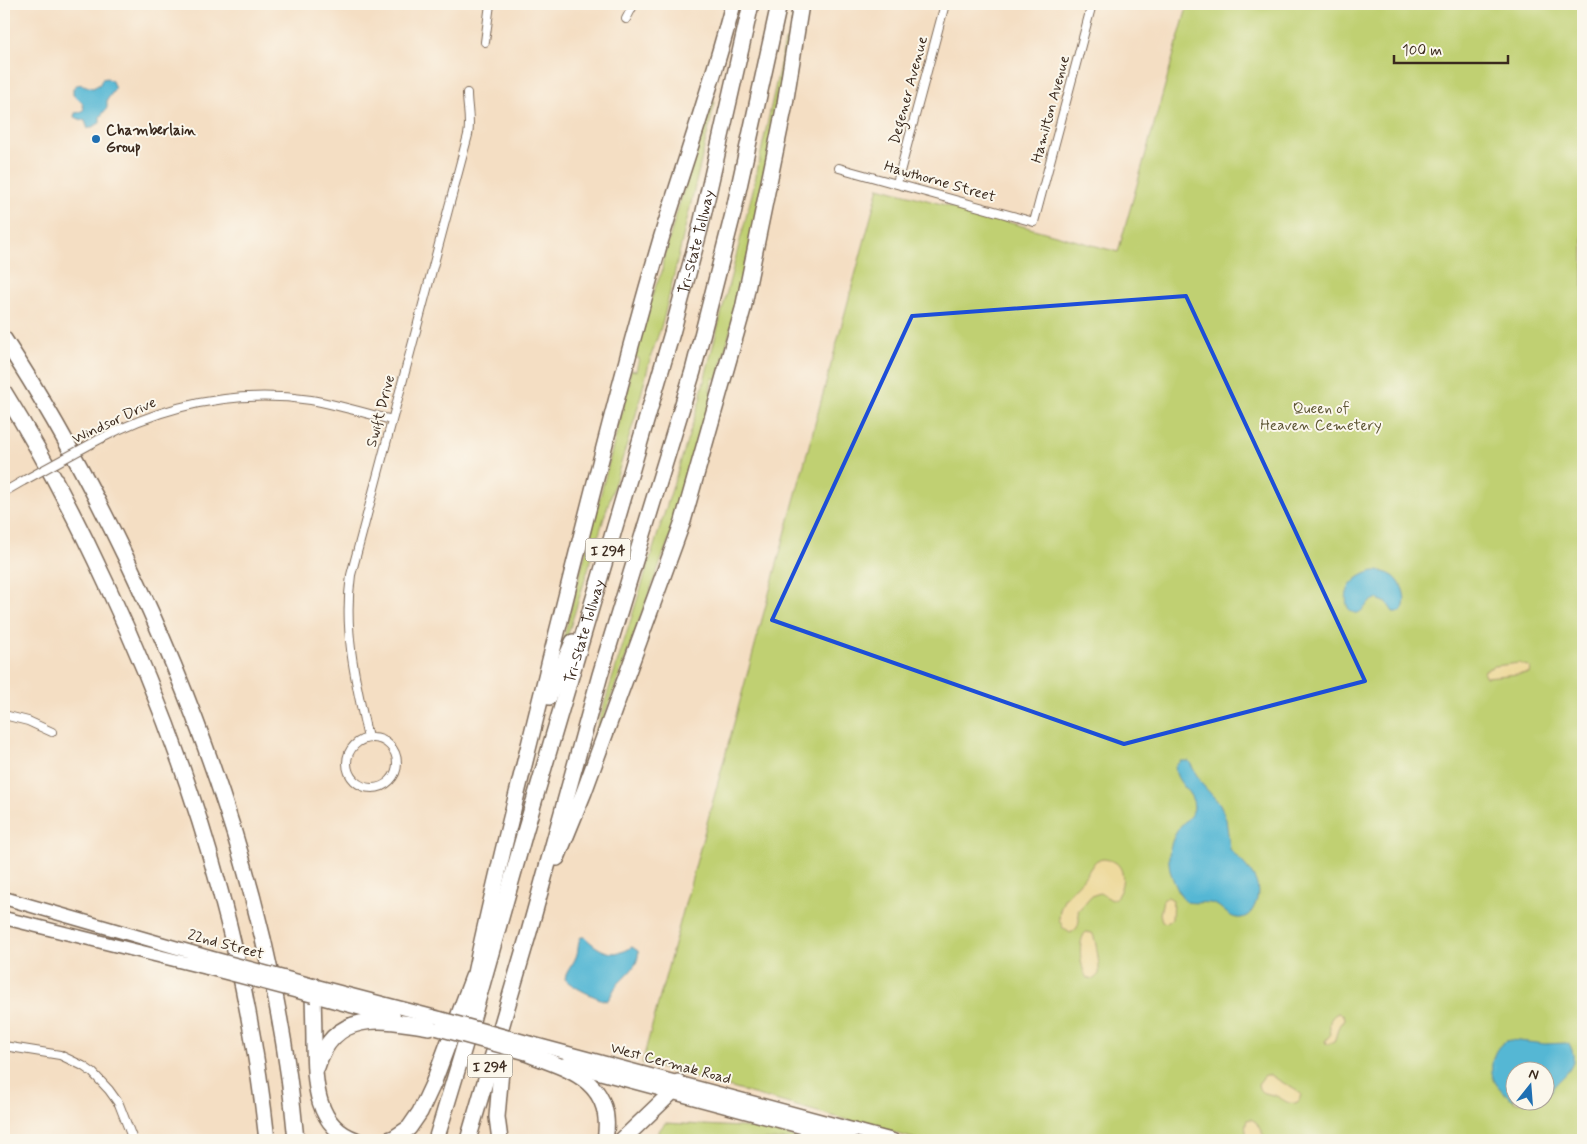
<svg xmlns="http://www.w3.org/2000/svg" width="1587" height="1144" font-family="Mynerve,sans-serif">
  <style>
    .green { fill: #c0d072; stroke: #7e7d48; fill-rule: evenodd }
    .sand { fill: #eeda9e; stroke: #94825e }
    .water { fill: #55b7d4; stroke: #487079 }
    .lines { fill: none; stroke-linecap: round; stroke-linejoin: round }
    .street-casing { stroke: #7c6958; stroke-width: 10 }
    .primary-casing { stroke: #7c6958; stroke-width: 15 }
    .highway-casing { stroke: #7c6958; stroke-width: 18 }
    .street { stroke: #fff; stroke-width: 8 }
    .primary { stroke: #fff; stroke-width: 12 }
    .highway { stroke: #fff; stroke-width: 15 }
    .street-bridge-casing { stroke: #7c6958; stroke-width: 10; stroke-linecap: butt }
    .primary-bridge-casing { stroke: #7c6958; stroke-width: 15; stroke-linecap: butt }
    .street-bridge { stroke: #fff; stroke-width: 8 }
    .primary-bridge { stroke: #fff; stroke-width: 12 }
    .marked { fill: none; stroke: #1d4ed8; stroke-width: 4; stroke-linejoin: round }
    .poi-dot { fill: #1f6fb2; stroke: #fbf7ec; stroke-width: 2 }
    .labels { text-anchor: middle; stroke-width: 4; stroke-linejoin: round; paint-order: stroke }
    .shield { fill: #fbf7ec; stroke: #75685c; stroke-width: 1 }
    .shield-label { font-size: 14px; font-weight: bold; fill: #3b2a1e }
    .street-label { font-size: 15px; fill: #3b2a1e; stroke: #fbf7ec }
    .poi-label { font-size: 15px; font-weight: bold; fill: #3b2a1e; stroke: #fbf7ec; text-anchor: start }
    .park-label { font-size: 15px; fill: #5c5433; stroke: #fbf7ec }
  </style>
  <rect width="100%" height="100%" fill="#fbf7ec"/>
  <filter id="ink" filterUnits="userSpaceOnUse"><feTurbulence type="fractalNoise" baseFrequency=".02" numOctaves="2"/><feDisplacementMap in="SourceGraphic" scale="10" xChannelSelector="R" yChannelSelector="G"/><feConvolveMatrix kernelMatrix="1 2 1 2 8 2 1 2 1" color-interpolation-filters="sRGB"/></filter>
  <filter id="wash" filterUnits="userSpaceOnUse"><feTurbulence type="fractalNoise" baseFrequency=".0096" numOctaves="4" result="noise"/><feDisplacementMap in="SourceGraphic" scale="20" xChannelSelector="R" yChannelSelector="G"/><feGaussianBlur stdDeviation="1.12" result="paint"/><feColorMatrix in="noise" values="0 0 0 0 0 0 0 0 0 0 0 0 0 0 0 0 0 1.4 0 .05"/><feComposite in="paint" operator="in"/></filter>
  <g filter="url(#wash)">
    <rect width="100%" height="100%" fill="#f4dec3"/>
    <path class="green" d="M 1188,4 L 1583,4 L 1583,1140 L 919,1140 L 642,1063 L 879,187 L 1118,252 ZM 1514,1072 L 1544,1072 L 1544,1102 L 1514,1102 Z
      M 788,37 L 781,86 L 749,256 L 718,379 L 713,378 L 710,391 L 716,393 L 687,490 L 595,741 L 593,740 L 701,397 L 701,393 L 752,194 L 785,42 Z
      M 713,102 L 715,102 L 663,321 L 651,356 L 635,418 L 559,663 L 557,663 L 630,381 L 628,381 L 631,370 L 636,371 L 639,358 L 633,356 L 656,285 L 662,272 L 663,260 L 681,198 Z
      M 665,1123 L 759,1128 L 804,1140 L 652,1140 Z"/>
    <path class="sand" d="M 1519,663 L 1530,667 L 1529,673 L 1486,677 L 1484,674 L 1485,670 L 1495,666 Z
      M 1104,859 C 1109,860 1116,861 1119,866 C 1126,874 1122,896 1112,900 L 1100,893 L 1091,896 L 1078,911 C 1080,920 1080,929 1070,933 L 1063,928 L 1059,919 L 1060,910 L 1064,899 L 1083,879 L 1094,863 L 1097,860 Z
      M 1168,897 L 1173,900 L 1172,919 L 1166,923 L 1162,921 L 1160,914 L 1163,900 Z
      M 1086,932 L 1092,933 C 1096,937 1100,968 1099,974 L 1094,979 L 1087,978 C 1080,968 1077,940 1086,932 Z
      M 1338,1013 L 1343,1015 L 1344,1019 L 1339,1026 L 1334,1042 L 1327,1045 L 1325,1041 L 1331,1034 C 1329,1025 1328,1018 1338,1013 Z
      M 1265,1075 L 1270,1075 L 1297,1091 L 1301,1094 L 1299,1101 C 1288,1108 1283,1097 1273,1095 C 1265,1093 1259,1094 1258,1084 Z
      M 1251,1119 L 1256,1122 L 1266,1140 L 1249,1140 C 1246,1134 1244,1126 1247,1120 Z"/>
    <path class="water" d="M 107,78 L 112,81 L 115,89 L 107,100 L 107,108 L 100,117 L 100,123 L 88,129 L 85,121 L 74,117 L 75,113 L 81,112 L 84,109 L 82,102 L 73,95 L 73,89 C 78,80 86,87 93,88 L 100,84 L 102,79 Z
      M 1374,571 C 1380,571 1387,572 1393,576 C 1403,583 1409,601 1401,612 L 1393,612 L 1387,603 L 1377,599 C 1364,601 1361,623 1348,608 C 1341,589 1356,575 1374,571 Z
      M 1181,761 L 1189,761 L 1201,783 L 1220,804 L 1226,819 L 1230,849 C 1245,866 1268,882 1253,909 C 1250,915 1244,919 1237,918 C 1228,917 1222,907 1214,904 C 1205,901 1196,904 1187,902 C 1181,898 1179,893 1176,886 C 1166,866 1166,848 1179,828 C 1183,822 1194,815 1194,807 C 1194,791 1174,783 1175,766 Z
      M 581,937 L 585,937 C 598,951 614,959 632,947 L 638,951 C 640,965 627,974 618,984 C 613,989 612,996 607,1001 C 598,999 570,986 565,979 C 566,971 573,965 576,957 C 579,950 577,942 581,937 Z
      M 1510,1040 L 1545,1044 L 1566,1043 L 1570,1045 C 1581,1068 1562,1075 1551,1090 C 1549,1093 1547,1097 1545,1100 L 1544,1072 L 1514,1072 L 1514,1100 C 1507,1096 1498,1088 1494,1080 C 1488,1066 1494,1043 1510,1040 Z"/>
  </g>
  <g filter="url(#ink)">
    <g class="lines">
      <g class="street-casing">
        <path id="street" d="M 626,19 L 634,4
          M 485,42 L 490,4
          M 839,168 L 1034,222 L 1092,4
          M 897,183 L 945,4
          M 98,440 C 164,405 235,389 311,400 C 338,405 365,413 392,420
          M 4,492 L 23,481
          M 4,715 L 28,721 L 52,732
          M347 763a25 25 0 1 1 50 0a25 25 0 1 1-50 0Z
          M 368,738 C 356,684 343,631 351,575 L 468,135 C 471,121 467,107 467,93
          M 4,1046 L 60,1055 L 83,1066 L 93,1073 L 109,1090 L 119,1104 L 133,1140"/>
      </g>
      <g class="primary-casing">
        <path id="primary" d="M 4,898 L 209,957
          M 4,918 L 207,968
          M 313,985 L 440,1018
          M 313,996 L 395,1018
          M 531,1043 L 893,1140
          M 565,1064 L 850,1140"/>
      </g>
      <g class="highway-casing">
        <g id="highway">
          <path d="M 4,339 C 50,409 90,483 126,558 C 213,741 278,938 296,1140"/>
          <path d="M 4,392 C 42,453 76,518 106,583 C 190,761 246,944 267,1140"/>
          <path d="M 549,697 L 573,642"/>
          <path d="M 557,858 L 584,792 L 683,521 L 743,309 L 785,104 L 801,4"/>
          <path d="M 313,985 C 313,1005 314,1024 314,1044 C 315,1080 314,1126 356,1140"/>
          <path d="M 472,988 C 494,879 523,772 549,664 C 585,522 620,379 661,239 C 685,160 713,83 733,4"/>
          <path d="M 528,1054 C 572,1070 615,1083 605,1140"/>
          <path d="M 317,1067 C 334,1010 382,1019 429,1027"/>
          <path d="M 388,1140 L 394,1138 L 409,1128 L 420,1112 L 433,1084 L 473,977"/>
          <path id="s1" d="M 436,1140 L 469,1031 L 525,832 L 672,333 L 700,229 L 751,4"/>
          <path d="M 468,1140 L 529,932 L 600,675 L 693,371 L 733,214 L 779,4"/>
          <path d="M 500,1140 L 497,1117 L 503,1047"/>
          <path d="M 622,1140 L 672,1092 L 678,1082"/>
        </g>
      </g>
      <use href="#street" class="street"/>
      <use href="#primary" class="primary"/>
      <use href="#highway" class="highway"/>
      <g class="street-bridge-casing">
        <path id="street-bridge" d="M 23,481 L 98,440"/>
      </g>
      <g class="primary-bridge-casing">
        <path id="primary-bridge" d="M 209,957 L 313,985
          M 207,968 L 313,996
          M 440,1018 L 531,1043
          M 437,1029 L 528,1054"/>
      </g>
      <use href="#street-bridge" class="street-bridge"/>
      <use href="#primary-bridge" class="primary-bridge"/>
    </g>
  </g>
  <path class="marked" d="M 1186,296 L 1365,681 L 1124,744 L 772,620 L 912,316 Z"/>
  <circle class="poi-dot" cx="96" cy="139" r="5"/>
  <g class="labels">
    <g class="shield">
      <rect x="585.5" y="538.5" width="45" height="23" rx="4"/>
      <rect x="467.5" y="1054.5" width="45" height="23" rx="4"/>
    </g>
    <g class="shield-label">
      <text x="608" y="555">I 294</text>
      <text x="490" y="1071">I 294</text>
    </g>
    <g class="street-label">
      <text transform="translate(908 90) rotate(-75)" y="5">Degener Avenue</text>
      <text transform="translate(1050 109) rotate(-75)" y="5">Hamilton Avenue</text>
      <text transform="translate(940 181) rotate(16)" y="5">Hawthorne Street</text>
      <text dy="5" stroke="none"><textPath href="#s1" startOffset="935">Tri-State Tollway</textPath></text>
      <text transform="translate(380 411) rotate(-75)" y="5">Swift Drive</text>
      <text transform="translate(114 420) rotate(-25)" y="5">Windsor Drive</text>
      <text dy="5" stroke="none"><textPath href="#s1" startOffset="530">Tri-State Tollway</textPath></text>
      <text transform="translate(226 944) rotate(15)" y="5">22nd Street</text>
      <text transform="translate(671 1063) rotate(15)" y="5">West Cermak Road</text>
    </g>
    <g class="poi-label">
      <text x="106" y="135">Chamberlain<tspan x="106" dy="17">Group</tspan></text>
    </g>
    <g class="park-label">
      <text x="1321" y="413">Queen of<tspan x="1321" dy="17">Heaven Cemetery</tspan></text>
    </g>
  </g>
  <rect width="1587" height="1144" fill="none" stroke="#fbf7ec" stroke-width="20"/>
  <g transform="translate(1530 1086) rotate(17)"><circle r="24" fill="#fbf7ec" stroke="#aea59a"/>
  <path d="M0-4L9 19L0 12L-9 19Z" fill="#1f6fb2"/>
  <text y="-8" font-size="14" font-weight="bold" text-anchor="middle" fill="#3b2a1e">N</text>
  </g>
  <path d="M1394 55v8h114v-8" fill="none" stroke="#3b2a1e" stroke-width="2.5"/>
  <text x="1402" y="55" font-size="15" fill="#3b2a1e" stroke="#fbf7ec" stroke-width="4" paint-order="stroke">100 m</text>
</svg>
